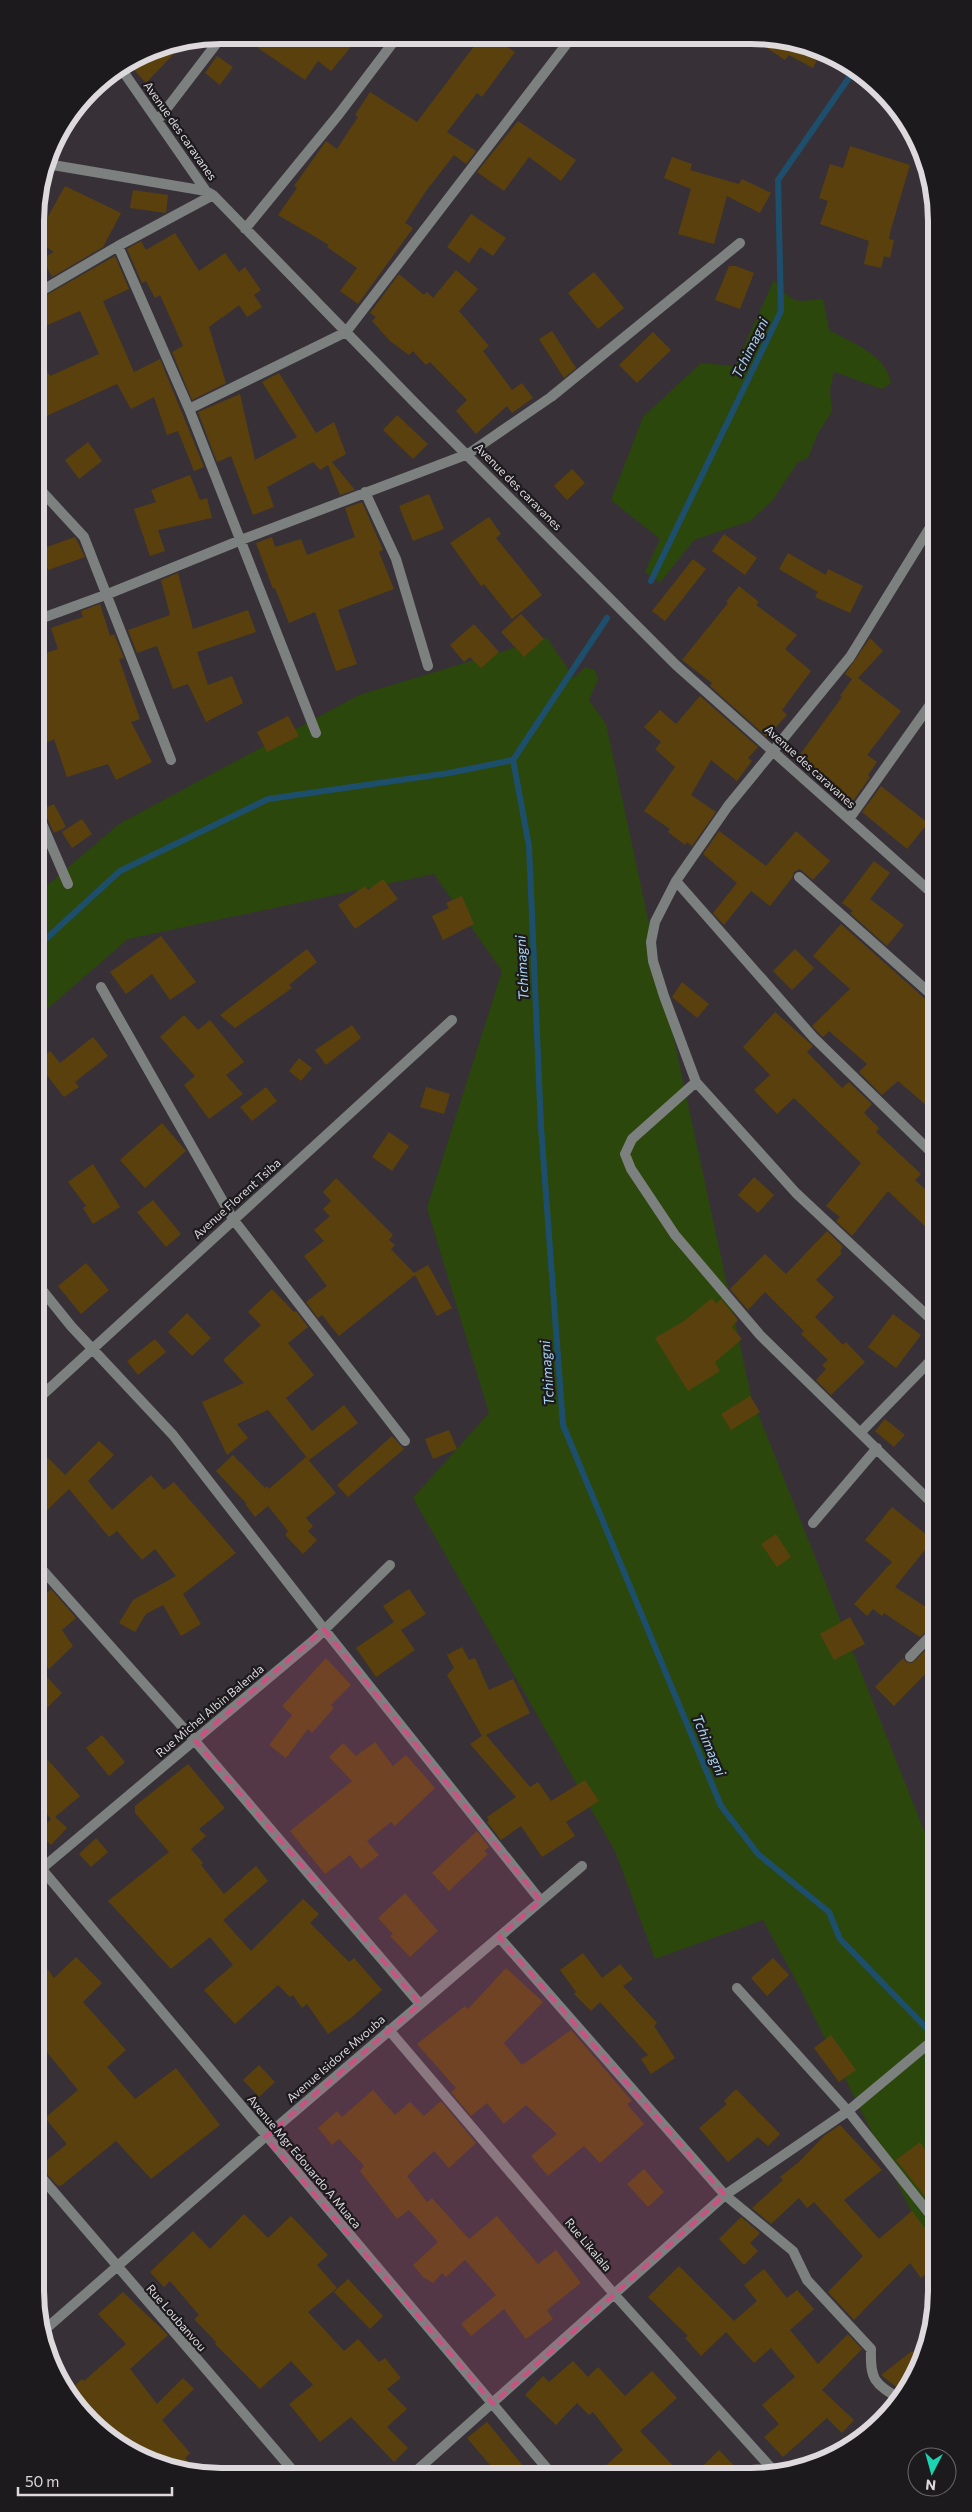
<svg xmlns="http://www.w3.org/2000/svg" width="972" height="2512" font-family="Commissioner,sans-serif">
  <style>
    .green { fill: #2b470c }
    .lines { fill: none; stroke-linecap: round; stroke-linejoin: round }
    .stream { stroke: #1d4f6d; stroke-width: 6 }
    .building { fill: #5a400d }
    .minor { stroke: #7c8180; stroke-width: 10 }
    .marked { fill: #ca5282; fill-opacity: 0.2; stroke: #ca5282; stroke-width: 4; stroke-dasharray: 10 6; stroke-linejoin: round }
    .labels { text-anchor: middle; stroke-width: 4.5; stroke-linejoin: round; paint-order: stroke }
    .street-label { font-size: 12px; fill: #ddd9dd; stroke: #1c1a1d }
    .water-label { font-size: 14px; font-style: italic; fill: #a9d4f1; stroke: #1c1a1d }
    .rim { fill: none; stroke: #ddd9dd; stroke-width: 6 }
  </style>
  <rect width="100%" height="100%" fill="#373137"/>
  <path class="green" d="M 774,280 C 793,304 793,302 823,299 L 829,330 C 852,343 886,354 891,383 L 882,389 L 834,372 L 830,390 L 832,412 L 818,433 L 808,458 L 798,462 L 772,501 L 750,521 L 694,540 L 660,583 L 645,572 L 660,539 L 611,500 L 643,417 L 701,363 L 735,366 Z
    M 547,638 L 574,678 L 585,667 L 595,670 L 598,679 L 589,700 L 606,724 L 751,1396 L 935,1858 L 936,2261 L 800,1988 L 763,1920 L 655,1959 L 615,1851 L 413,1498 L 489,1413 L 427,1208 L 502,971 L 434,874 L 128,939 L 38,1017 L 37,894 L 119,824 L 359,695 Z"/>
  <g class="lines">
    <path class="stream" d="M 651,581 L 781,311 L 778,180 L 855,69
      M 607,618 L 513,760 L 529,846 L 541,1127 L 563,1425 L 721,1806 L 758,1854 L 829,1912 L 840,1939 L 936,2038
      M 37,947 L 120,871 L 268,799 L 449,773 L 513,760"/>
  </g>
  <path class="building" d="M 239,35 L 278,35 L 290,44 L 297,35 L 360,36 L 331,71 L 318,61 L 305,80 Z
    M 481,37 L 493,37 L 515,52 L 482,97 L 477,93 L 447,132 L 476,151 L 466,164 L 454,155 L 426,191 L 405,223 L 413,228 L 358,304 L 340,291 L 357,268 L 327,247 L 329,245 L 278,215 L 297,188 L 294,186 L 326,141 L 337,149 L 358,117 L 355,115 L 370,92 L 417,122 Z
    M 751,38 L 787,39 L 821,52 L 813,68 L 789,55 L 785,60 Z
    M 185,42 L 146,83 L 128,63 L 150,49 Z
    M 217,56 L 233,67 L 220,85 L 205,73 Z
    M 518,121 L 576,160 L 561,181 L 529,157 L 504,191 L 477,172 Z
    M 850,146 L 910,165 L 891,229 L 889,239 L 894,240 L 890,258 L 884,256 L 881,268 L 864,264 L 869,241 L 820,224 L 828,201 L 819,198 L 830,164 L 843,168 Z
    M 672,157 L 692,164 L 690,170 L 739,184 L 742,179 L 771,193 L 760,213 L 727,196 L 714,244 L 678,234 L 691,189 L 664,178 Z
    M 65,186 L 121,213 L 103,247 L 52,277 L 42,258 L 54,252 L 36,240 L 36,238 Z
    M 133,190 L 168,195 L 166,213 L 130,208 Z
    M 471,214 L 506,238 L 493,256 L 480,247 L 469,263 L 447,247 Z
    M 175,233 L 199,271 L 225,253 L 239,272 L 245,267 L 261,290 L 254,295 L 262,307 L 247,317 L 239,305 L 222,318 L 221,316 L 221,318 L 209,327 L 226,383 L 192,400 L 172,352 L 183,346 L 160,295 L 155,298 L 146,281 L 142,283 L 127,249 L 141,241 L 146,250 Z
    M 115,256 L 129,289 L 103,301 L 134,372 L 160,359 L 204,467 L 194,471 L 178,431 L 167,435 L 154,397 L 131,409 L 117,384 L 42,418 L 36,412 L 36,352 L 50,376 L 99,354 L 80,311 L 36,330 L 36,301 Z
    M 729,266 L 736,266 L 754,273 L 740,309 L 715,300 Z
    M 456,270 L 478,289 L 459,311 L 489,346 L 483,351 L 512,390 L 522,383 L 533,398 L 512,413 L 507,406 L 476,434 L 456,411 L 467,400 L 430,362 L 426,365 L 413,351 L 409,355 L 390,341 L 372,321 L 376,317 L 370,313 L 399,274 L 424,295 L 427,292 L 433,298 Z
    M 594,272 L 624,308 L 598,329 L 568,293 Z
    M 552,331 L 576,368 L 564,378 L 539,339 Z
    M 653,332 L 671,350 L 637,383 L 619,365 Z
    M 279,373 L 316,433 L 334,422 L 346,454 L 332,462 L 355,490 L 340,495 L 328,465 L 320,470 L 313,462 L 267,487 L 274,507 L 253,515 L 231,456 L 217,462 L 198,412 L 240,394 L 255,460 L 297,437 L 262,382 Z
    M 397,415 L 428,444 L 413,459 L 383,430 Z
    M 88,442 L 102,461 L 79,479 L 65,460 Z
    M 572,469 L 585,483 L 567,500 L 554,486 Z
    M 190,475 L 200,500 L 207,498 L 212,518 L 158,530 L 165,551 L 150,556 L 134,509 L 156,502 L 151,490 Z
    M 429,494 L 444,529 L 413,541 L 399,506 Z
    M 362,502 L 383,550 L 379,552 L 394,589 L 338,610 L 357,664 L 336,671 L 315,612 L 289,623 L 275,588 L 273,589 L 256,543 L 272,537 L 275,547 L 301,539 L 307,555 L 355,537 L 345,508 Z
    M 489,517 L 501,534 L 496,538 L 542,595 L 512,619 L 484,584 L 481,586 L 450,543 Z
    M 724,534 L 757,558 L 745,575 L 712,551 Z
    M 75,537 L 85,557 L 48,570 L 41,549 Z
    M 788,553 L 826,575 L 828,569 L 863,586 L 850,613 L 815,597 L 818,592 L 779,569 Z
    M 693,559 L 706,569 L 665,621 L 652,611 Z
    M 178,573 L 193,629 L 248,610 L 256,632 L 197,652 L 208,685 L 232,676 L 243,703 L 206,722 L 188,684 L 173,689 L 157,646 L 137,653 L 128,630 L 170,615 L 161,580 Z
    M 739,586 L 759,602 L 756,605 L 797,635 L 785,649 L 811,671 L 782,710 L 787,715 L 767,737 L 710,686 L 712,683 L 682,660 L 728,603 L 726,602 Z
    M 100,604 L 110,636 L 114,634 L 124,658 L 119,659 L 140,719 L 131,722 L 152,762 L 116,780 L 108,764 L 67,777 L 54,739 L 37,747 L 37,656 L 58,649 L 51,628 L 83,617 L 81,611 Z
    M 521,614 L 544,639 L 524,657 L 501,632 Z
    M 474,624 L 499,652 L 481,668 L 470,657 L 464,662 L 450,645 Z
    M 870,638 L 883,651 L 858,678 L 901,711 L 867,755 L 877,762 L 868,775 L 870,777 L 851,804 L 796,760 L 842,697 L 840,696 L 852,679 L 845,674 Z
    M 700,696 L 758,747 L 748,758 L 752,761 L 737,781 L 711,760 L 691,795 L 716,812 L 692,846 L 687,842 L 685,845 L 668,832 L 670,829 L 644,811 L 675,767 L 655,749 L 661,742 L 644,727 L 660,710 L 676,724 Z
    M 288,716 L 299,736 L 267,752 L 257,732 Z
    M 881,786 L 928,823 L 907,849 L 862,812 Z
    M 54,804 L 66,827 L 54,833 L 43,809 Z
    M 82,819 L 92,834 L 72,848 L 62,832 Z
    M 719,831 L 766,866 L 796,831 L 830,861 L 813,880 L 800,869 L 794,872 L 792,878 L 770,906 L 751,891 L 724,925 L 713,913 L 737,883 L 703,854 Z
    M 874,861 L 890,873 L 870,899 L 904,925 L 887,946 L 850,913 L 853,911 L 842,903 Z
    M 383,879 L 398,899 L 355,929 L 338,905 L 365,886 L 368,890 Z
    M 462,896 L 474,924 L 443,940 L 432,916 L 449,908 L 446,903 Z
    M 841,924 L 933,1006 L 933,1111 L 898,1081 L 882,1095 L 859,1072 L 867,1064 L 829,1031 L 823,1037 L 812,1026 L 850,989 L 813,956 Z
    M 161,936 L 196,982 L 170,1000 L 152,974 L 126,994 L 110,972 Z
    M 307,949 L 317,962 L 289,985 L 292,988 L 235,1028 L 220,1015 Z
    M 795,949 L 814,968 L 792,990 L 773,971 Z
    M 682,982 L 709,1004 L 697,1018 L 672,997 Z
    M 775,1012 L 813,1046 L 807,1052 L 842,1088 L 849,1082 L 872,1104 L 864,1113 L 879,1128 L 876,1132 L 921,1174 L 915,1180 L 934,1197 L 934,1235 L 888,1191 L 852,1236 L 836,1221 L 840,1217 L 826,1206 L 861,1163 L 794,1098 L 777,1114 L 754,1090 L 770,1075 L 743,1047 Z
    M 184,1015 L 198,1030 L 210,1020 L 244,1062 L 226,1075 L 243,1094 L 209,1119 L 184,1085 L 195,1076 L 160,1037 Z
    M 352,1025 L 361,1038 L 326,1065 L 315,1050 Z
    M 93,1037 L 108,1056 L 75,1082 L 79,1087 L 64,1097 L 38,1064 L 38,1060 L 50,1051 L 60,1063 Z
    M 299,1058 L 312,1068 L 301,1081 L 289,1071 Z
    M 266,1087 L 277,1101 L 252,1121 L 240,1107 Z
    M 426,1087 L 450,1094 L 444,1114 L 420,1107 Z
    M 162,1123 L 186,1151 L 145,1188 L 120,1160 Z
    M 389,1132 L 409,1146 L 392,1171 L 372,1157 Z
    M 93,1164 L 120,1207 L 93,1224 L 83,1208 L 86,1206 L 68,1182 Z
    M 754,1177 L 774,1195 L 758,1213 L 738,1195 Z
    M 336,1178 L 393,1235 L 389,1240 L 395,1245 L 391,1249 L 414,1273 L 428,1265 L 452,1308 L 437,1316 L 415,1275 L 339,1336 L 322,1315 L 318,1318 L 306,1302 L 327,1286 L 304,1256 L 324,1241 L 314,1230 L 330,1216 L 323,1209 L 331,1201 L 323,1192 Z
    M 153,1200 L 181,1234 L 166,1247 L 137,1212 Z
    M 827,1231 L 843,1247 L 840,1251 L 842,1253 L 816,1280 L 834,1297 L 815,1317 L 843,1345 L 846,1342 L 865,1362 L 831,1395 L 816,1380 L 826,1369 L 822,1365 L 828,1360 L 801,1334 L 804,1331 L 765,1292 L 748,1310 L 730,1289 L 765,1254 L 786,1274 Z
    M 86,1263 L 109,1290 L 81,1314 L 58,1286 Z
    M 272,1289 L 294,1312 L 296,1311 L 308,1327 L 288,1343 L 314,1375 L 286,1398 L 312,1431 L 344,1405 L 358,1423 L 309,1460 L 268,1410 L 237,1424 L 248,1438 L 227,1455 L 202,1402 L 244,1383 L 223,1360 L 261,1325 L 248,1312 Z
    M 712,1298 L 716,1304 L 721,1299 L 738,1320 L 732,1327 L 742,1339 L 715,1362 L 720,1371 L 688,1391 L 655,1338 L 684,1321 Z
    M 187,1313 L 211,1338 L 192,1356 L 168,1332 Z
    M 893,1314 L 921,1335 L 896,1368 L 868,1347 Z
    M 155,1339 L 166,1352 L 138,1375 L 127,1361 Z
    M 750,1396 L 760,1412 L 731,1430 L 721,1414 Z
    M 885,1419 L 905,1435 L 894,1447 L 875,1431 Z
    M 449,1430 L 457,1449 L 433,1459 L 425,1439 Z
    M 392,1436 L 404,1449 L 348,1497 L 337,1485 Z
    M 99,1441 L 114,1455 L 88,1481 L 112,1510 L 151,1475 L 164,1490 L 174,1482 L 236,1553 L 183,1594 L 201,1624 L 181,1636 L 163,1605 L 146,1614 L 135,1632 L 119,1623 L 133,1600 L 176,1576 L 155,1549 L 142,1560 L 117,1531 L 109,1537 L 69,1489 L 39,1518 L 39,1449 L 65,1475 Z
    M 233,1455 L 265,1488 L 267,1486 L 269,1489 L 306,1457 L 336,1493 L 306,1518 L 313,1526 L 308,1531 L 317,1540 L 303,1554 L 285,1535 L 288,1531 L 268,1506 L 255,1517 L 245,1504 L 246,1503 L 216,1471 Z
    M 892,1507 L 933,1540 L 895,1587 L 935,1613 L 935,1624 L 920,1637 L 884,1613 L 882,1616 L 873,1609 L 867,1616 L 854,1604 L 892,1562 L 865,1540 Z
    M 776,1534 L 791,1557 L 777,1567 L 761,1544 Z
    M 51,1589 L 76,1618 L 62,1630 L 73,1646 L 49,1669 L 39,1659 L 39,1600 Z
    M 409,1589 L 426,1614 L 401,1630 L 415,1650 L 376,1677 L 356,1648 L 394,1622 L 383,1606 Z
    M 850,1617 L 865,1644 L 834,1660 L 820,1634 Z
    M 935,1641 L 935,1664 L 894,1706 L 875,1687 L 903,1658 L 906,1662 L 912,1663 Z
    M 462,1647 L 469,1660 L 475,1658 L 489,1690 L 513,1679 L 530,1713 L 486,1735 L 530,1787 L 538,1782 L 551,1801 L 585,1780 L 599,1801 L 566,1822 L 575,1836 L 542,1857 L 521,1826 L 501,1840 L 487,1822 L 489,1820 L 487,1817 L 516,1797 L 470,1744 L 482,1736 L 447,1675 L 454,1668 L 447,1655 Z
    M 326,1658 L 351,1685 L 331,1705 L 334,1708 L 312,1733 L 308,1729 L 286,1758 L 269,1745 L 292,1715 L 282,1706 Z
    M 48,1678 L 62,1693 L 40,1715 L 39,1687 Z
    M 102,1735 L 125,1762 L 109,1776 L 86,1748 Z
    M 375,1742 L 393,1766 L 406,1755 L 435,1788 L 395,1826 L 391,1822 L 367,1841 L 379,1855 L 361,1869 L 350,1855 L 325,1874 L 290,1831 L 352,1781 L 329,1757 L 343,1743 L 356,1756 Z
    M 40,1751 L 80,1796 L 55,1817 L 67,1828 L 51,1845 L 40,1835 L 40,1831 L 51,1819 L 40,1807 Z
    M 188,1764 L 225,1808 L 199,1829 L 206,1836 L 191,1849 L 203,1863 L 201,1865 L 224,1894 L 256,1866 L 268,1881 L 223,1920 L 251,1951 L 303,1899 L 319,1914 L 310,1923 L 349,1962 L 354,1958 L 382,1990 L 351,2018 L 328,2034 L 307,2004 L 302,2008 L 293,1995 L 290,1997 L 278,1985 L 235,2024 L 204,1990 L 233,1965 L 210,1937 L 171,1969 L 108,1901 L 169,1852 L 135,1813 L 135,1806 Z
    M 477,1831 L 489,1847 L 484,1851 L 488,1854 L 449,1891 L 432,1873 Z
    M 96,1838 L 108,1852 L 91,1867 L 79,1854 Z
    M 405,1893 L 438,1931 L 410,1957 L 390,1936 L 393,1934 L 378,1918 Z
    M 583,1953 L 602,1978 L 620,1964 L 633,1979 L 623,1986 L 657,2023 L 654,2026 L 675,2058 L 651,2074 L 641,2059 L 648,2055 L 600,2002 L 591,2011 L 574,1994 L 576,1992 L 560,1970 Z
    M 76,1957 L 102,1983 L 83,2002 L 126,2050 L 107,2067 L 135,2099 L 176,2068 L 220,2125 L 151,2179 L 116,2141 L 62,2185 L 58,2186 L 46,2173 L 41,2170 L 41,2165 L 67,2144 L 45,2118 L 78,2090 L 40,2044 L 40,1959 L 54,1978 Z
    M 773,1958 L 789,1975 L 767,1996 L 751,1978 Z
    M 506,1968 L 543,2002 L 504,2043 L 522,2065 L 571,2030 L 632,2101 L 627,2104 L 644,2124 L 600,2163 L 584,2146 L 548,2176 L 531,2156 L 557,2134 L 526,2105 L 504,2124 L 487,2103 L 471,2116 L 451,2092 L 456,2088 L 417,2044 L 465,2006 L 468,2009 Z
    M 831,2035 L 856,2070 L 839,2082 L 814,2048 Z
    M 259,2065 L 275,2082 L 259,2097 L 243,2080 Z
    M 736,2089 L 780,2134 L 768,2146 L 758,2137 L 728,2162 L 699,2128 L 727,2104 L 724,2101 Z
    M 373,2090 L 395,2115 L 410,2102 L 424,2116 L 441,2101 L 476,2143 L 449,2168 L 434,2151 L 407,2176 L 427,2202 L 432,2198 L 469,2239 L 497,2216 L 538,2264 L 556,2250 L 581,2283 L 547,2310 L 553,2319 L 526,2339 L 504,2309 L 471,2336 L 461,2324 L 496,2295 L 465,2260 L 446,2277 L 442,2273 L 433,2283 L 423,2277 L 413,2265 L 438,2242 L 409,2210 L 397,2219 L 360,2171 L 364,2166 L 339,2139 L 332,2145 L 318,2128 L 337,2111 L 342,2117 Z
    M 840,2125 L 882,2170 L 844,2200 L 879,2239 L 912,2211 L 936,2243 L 937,2264 L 921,2278 L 910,2263 L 854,2320 L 828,2292 L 863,2256 L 814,2202 L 807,2208 L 799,2198 L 771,2224 L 752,2208 L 783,2180 L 780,2177 L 799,2162 L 825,2135 Z
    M 920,2142 L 936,2166 L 936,2195 L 928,2200 L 896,2160 Z
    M 644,2169 L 664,2192 L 648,2207 L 627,2184 Z
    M 244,2214 L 268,2238 L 291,2216 L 328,2255 L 317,2265 L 337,2288 L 308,2312 L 344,2351 L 358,2339 L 379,2362 L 385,2358 L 401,2378 L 387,2389 L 407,2409 L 387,2427 L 408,2448 L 394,2462 L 351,2417 L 320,2442 L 289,2404 L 313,2385 L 291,2361 L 260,2389 L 215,2344 L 216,2342 L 194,2319 L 199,2315 L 170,2281 L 164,2287 L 150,2272 L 193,2231 L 210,2249 Z
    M 741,2217 L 760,2233 L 750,2243 L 758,2251 L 744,2265 L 719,2239 Z
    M 679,2266 L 734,2321 L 757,2301 L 744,2285 L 764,2269 L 787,2298 L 797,2290 L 814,2309 L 790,2330 L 818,2364 L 848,2334 L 862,2349 L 822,2390 L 854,2420 L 842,2433 L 827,2418 L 783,2457 L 764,2437 L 779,2424 L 762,2405 L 795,2377 L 771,2348 L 754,2363 L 726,2332 L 701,2356 L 685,2338 L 688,2336 L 648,2297 Z
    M 348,2279 L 383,2316 L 370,2329 L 334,2292 Z
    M 123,2292 L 168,2335 L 130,2369 L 157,2404 L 183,2378 L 194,2389 L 162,2420 L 190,2453 L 185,2458 L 199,2473 L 185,2473 L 139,2458 L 123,2448 L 107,2427 L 101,2433 L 98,2431 L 67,2393 L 82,2379 L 84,2381 L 126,2344 L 98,2314 Z
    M 912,2351 L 922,2364 L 904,2393 L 881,2375 Z
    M 573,2361 L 588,2377 L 598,2367 L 625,2396 L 652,2371 L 677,2398 L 640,2431 L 678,2471 L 599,2472 L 623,2450 L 593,2412 L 589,2415 L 577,2403 L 556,2425 L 525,2395 L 543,2376 L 549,2382 Z
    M 487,2422 L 528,2472 L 496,2472 L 467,2438 Z
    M 719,2450 L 739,2471 L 698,2471 Z"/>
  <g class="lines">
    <path class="minor" d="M 120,67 L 206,191 L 213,195 L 414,402 L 676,665 L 933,894
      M 158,120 L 223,35
      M 47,164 L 206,191
      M 245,229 L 339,114 L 398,36
      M 118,246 L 189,409 L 316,733
      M 36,294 L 118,246 L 213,195
      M 189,409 L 346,332 L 572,37
      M 36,485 L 84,537 L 171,760
      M 365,492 L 396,559 L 428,666
      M 932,524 L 850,657 L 728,806 L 676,881 L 655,922 L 651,942 L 653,961 L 664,996 L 696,1082 L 796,1193 L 934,1322
      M 37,620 L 108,594 L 241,540 L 468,454 L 551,397 L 740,243
      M 37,812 L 68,884
      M 849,819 L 932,702
      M 799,877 L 933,996
      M 676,881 L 813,1037 L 933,1154
      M 101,987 L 233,1219 L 405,1441
      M 696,1082 L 632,1139 L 625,1154 L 631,1169 L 675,1235 L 760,1335 L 934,1505
      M 38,1285 L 71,1326 L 173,1435 L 324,1629 L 541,1901
      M 39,1398 L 452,1020
      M 861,1432 L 934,1357
      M 813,1523 L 877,1448
      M 39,1566 L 195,1741 L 420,2004
      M 910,1657 L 935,1631
      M 933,1816 L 935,1814
      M 40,1867 L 550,2472
      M 40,1870 L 315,1639 L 390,1565
      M 499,1937 L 725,2195 L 793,2251 L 807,2280 L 871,2349 C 870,2380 874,2383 900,2399
      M 737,1988 L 848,2111 L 936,2222
      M 389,2030 L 614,2294 L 774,2471
      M 41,2177 L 295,2473
      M 41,2333 L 265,2137 L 582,1866
      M 415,2472 L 725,2195 L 848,2111 L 926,2046 L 936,2041"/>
  </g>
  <path class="marked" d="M 324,1629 L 541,1901 L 499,1937 L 725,2195 L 493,2404 L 265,2137 L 420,2004 L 195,1741 Z"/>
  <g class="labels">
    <g class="street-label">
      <text transform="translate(180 131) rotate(55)" y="4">Avenue des caravanes</text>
      <text transform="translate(518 487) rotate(45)" y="4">Avenue des caravanes</text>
      <text transform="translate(810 767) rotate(42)" y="4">Avenue des caravanes</text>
      <text transform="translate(237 1199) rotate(-42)" y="4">Avenue Florent Tsiba</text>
      <text transform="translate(210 1711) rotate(-40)" y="4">Rue Michel Albin Balenda</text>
      <text transform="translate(336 2059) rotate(-41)" y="4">Avenue Isidore Mvouba</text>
      <text transform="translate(304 2162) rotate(50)" y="4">Avenue Mgr Edouardo A Muaca</text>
      <text transform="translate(588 2245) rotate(50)" y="4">Rue Likalala</text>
      <text transform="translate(176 2318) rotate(49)" y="4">Rue Loubanvou</text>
    </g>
    <g class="water-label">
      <text transform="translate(750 348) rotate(-64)" y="5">Tchimagni</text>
      <text transform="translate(522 968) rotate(-93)" y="5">Tchimagni</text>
      <text transform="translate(547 1373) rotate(-94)" y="5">Tchimagni</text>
      <text transform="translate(709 1745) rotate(67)" y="5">Tchimagni</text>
    </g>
  </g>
  <path d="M0 0H972V2512H0ZM221 44H751A177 177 0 0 1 928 221V2291A177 177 0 0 1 751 2468H221A177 177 0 0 1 44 2291V221A177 177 0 0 1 221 44Z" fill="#1c1a1d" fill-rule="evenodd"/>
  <path class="rim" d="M221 44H751A177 177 0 0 1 928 221V2291A177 177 0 0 1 751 2468H221A177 177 0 0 1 44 2291V221A177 177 0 0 1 221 44Z"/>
  <g transform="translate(932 2472) rotate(186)"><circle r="24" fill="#1c1a1d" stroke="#69666a"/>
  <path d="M0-4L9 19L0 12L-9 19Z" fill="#19d5b2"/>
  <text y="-8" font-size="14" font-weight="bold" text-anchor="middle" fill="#ddd9dd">N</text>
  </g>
  <path d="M18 2487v8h154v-8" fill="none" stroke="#ddd9dd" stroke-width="2.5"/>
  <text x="25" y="2487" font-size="15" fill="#ddd9dd" stroke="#1c1a1d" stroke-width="4" paint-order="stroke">50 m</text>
</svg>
